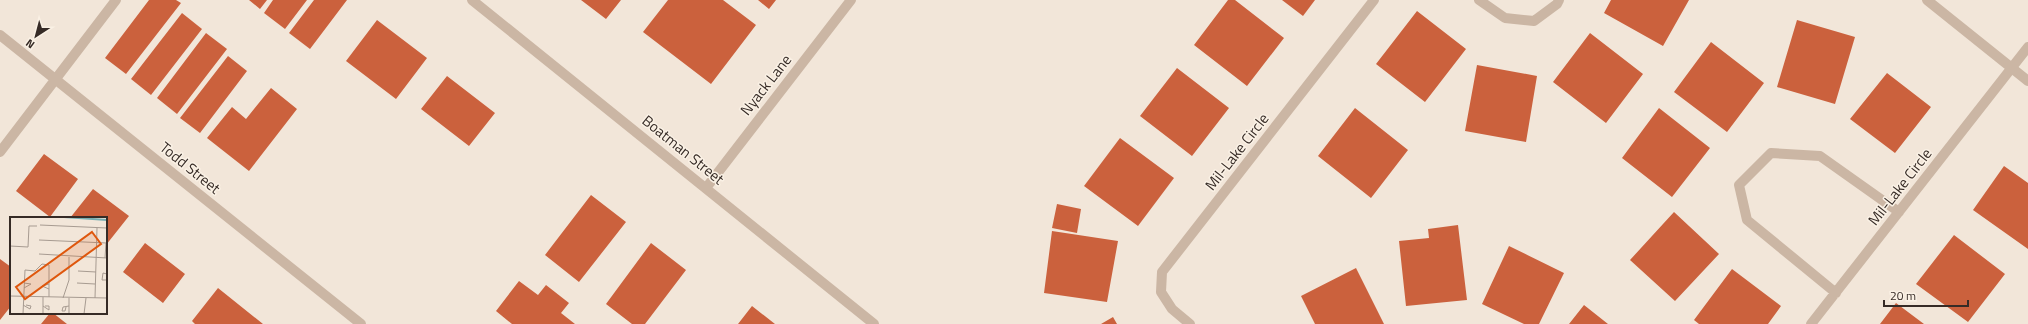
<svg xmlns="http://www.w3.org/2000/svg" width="2028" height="324" font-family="'Titillium Web',sans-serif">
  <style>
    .building { fill: #cb613d }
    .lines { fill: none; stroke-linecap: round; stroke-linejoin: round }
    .minor { stroke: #cbb6a4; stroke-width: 10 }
    .labels { text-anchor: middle; stroke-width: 3; stroke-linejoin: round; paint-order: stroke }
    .street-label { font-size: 15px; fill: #362b26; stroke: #faf1e5 }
    .inset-river { fill: none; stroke: #76adb1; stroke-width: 2 }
    .inset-road { fill: none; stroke: #a79b91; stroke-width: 1 }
    .view { fill: #df570d; fill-opacity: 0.15; stroke: #df570d; stroke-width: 2 }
    .inset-edge { fill: none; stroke: #362b26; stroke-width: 2 }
  </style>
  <rect width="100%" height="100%" fill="#f2e6d9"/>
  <path class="building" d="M 149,0 L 176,0 L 181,3 L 126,74 L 105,58 Z
    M 249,0 L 267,0 L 260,9 Z
    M 273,0 L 307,0 L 285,29 L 264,13 Z
    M 314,0 L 347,0 L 310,49 L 289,33 Z
    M 581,0 L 621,0 L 606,19 Z
    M 668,0 L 723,0 L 756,25 L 711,84 L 643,32 Z
    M 758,0 L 776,0 L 769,9 Z
    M 1228,0 L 1235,0 L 1284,38 L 1247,86 L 1194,45 Z
    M 1282,0 L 1315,0 L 1303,16 Z
    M 1611,0 L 1689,0 L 1663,46 L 1604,13 Z
    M 1417,11 L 1466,49 L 1425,102 L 1376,64 Z
    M 182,13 L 202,29 L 151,95 L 131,79 Z
    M 377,20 L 427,58 L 396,99 L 346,61 Z
    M 1797,20 L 1855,37 L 1835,104 L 1777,87 Z
    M 206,33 L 227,49 L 177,114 L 157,98 Z
    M 1590,33 L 1643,74 L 1606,123 L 1553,82 Z
    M 1711,42 L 1764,83 L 1727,132 L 1674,92 Z
    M 228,56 L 247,71 L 200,133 L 180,118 Z
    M 1477,65 L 1537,76 L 1526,142 L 1465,131 Z
    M 1177,68 L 1229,108 L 1192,156 L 1140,116 Z
    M 1887,73 L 1931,107 L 1895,153 L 1850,119 Z
    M 447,76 L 495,113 L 469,146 L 421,109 Z
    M 271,88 L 297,109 L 249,171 L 207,138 L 232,107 L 246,119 Z
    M 1355,108 L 1408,150 L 1371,198 L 1318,156 Z
    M 1659,108 L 1710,148 L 1672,197 L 1622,158 Z
    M 1120,138 L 1174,178 L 1138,226 L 1084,186 Z
    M 44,154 L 78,179 L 50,217 L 16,191 Z
    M 2004,166 L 2028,183 L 2028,249 L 1973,210 Z
    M 93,189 L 129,216 L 106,245 L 106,218 L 70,218 Z
    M 591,195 L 626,222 L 579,282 L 545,255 Z
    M 1057,204 L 1081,209 L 1077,233 L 1052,228 Z
    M 1674,212 L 1719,254 L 1675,301 L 1630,260 Z
    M 1458,225 L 1467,300 L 1406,306 L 1399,241 L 1429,238 L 1428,229 Z
    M 1052,231 L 1118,241 L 1107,302 L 1044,293 Z
    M 1954,235 L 2005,274 L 1968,322 L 1916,284 Z
    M 145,243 L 185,274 L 163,303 L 123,272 Z
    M 651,243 L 686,270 L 645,324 L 632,324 L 606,304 Z
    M 1509,246 L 1564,273 L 1539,324 L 1524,324 L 1482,304 Z
    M 0,259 L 11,267 L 11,306 L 0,320 Z
    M 1356,268 L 1384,324 L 1315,324 L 1301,296 Z
    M 1732,269 L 1781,306 L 1768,324 L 1699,324 L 1694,320 Z
    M 519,281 L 538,295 L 546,285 L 569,303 L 561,313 L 575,324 L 512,324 L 496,311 Z
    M 218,288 L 263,324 L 195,324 L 192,321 Z
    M 1896,303 L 1924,324 L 1880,324 Z
    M 1584,305 L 1608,324 L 1569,324 Z
    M 752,306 L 775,324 L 738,324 Z
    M 50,313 L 53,313 L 67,324 L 41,324 Z
    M 1113,317 L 1117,324 L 1101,324 Z"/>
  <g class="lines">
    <path class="minor" d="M 472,0 L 874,324
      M 1479,0 L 1505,18 L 1534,21 L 1557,4 L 1559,0
      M 1927,0 L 2028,81
      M 0,35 L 361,324
      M 0,152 L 116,0
      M 706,188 L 851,0
      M 1836,293 L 1747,220 L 1739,185 L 1771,153 L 1820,156 L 1899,212
      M 1190,324 L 1172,309 L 1161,292 L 1162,272 L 1374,0
      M 1811,324 L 2028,47"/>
  </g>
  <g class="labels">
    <g class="street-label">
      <text transform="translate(766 85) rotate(-52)" y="5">Nyack Lane</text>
      <text transform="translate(683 150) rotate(39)" y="5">Boatman Street</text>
      <text transform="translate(1237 152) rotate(-52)" y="5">Mil-Lake Circle</text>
      <text transform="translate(190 168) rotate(39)" y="5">Todd Street</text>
      <text transform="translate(1900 187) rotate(-52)" y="5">Mil-Lake Circle</text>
    </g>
  </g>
  <g transform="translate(10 217)">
    <rect width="97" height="97" fill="#f2e6d9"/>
    <path class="inset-river" d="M 54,0 L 97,3"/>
    <path class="inset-road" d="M 30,8 L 97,11M 29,23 L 97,26M 0,29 L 18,30 L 19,9 L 27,9M 29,37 L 97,41M 95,41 L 96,26M 68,54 L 86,55M 97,57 L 93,56 L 92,63 L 97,63M 67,66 L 85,67M 14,71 L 21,67 L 14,66M 39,72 L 32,69 L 39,67M 0,79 L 97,81M 53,81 L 59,63 L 59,40M 85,81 L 87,11M 13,88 L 20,92 L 21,89 L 16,88M 33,89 L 39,93 L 39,89 L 35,89M 56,90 L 55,94 L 52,94 L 53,90 L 59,89M 13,97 L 15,53 L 25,54 L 32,47 L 39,48 L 39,80M 33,97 L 33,80M 59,97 L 59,81M 74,97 L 76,81"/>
    <path class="view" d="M 82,15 L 91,27 L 15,82 L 6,70 Z"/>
    <rect width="97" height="97" class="inset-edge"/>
  </g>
  <g transform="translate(36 36) rotate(216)" stroke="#faf1e5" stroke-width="3" paint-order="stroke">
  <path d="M0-3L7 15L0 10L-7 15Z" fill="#362b26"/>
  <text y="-6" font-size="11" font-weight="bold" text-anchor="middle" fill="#362b26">N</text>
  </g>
  <path d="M1884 300v6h84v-6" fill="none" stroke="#362b26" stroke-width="2"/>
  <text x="1890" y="300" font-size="12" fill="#362b26" stroke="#faf1e5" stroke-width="3" paint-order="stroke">20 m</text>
</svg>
